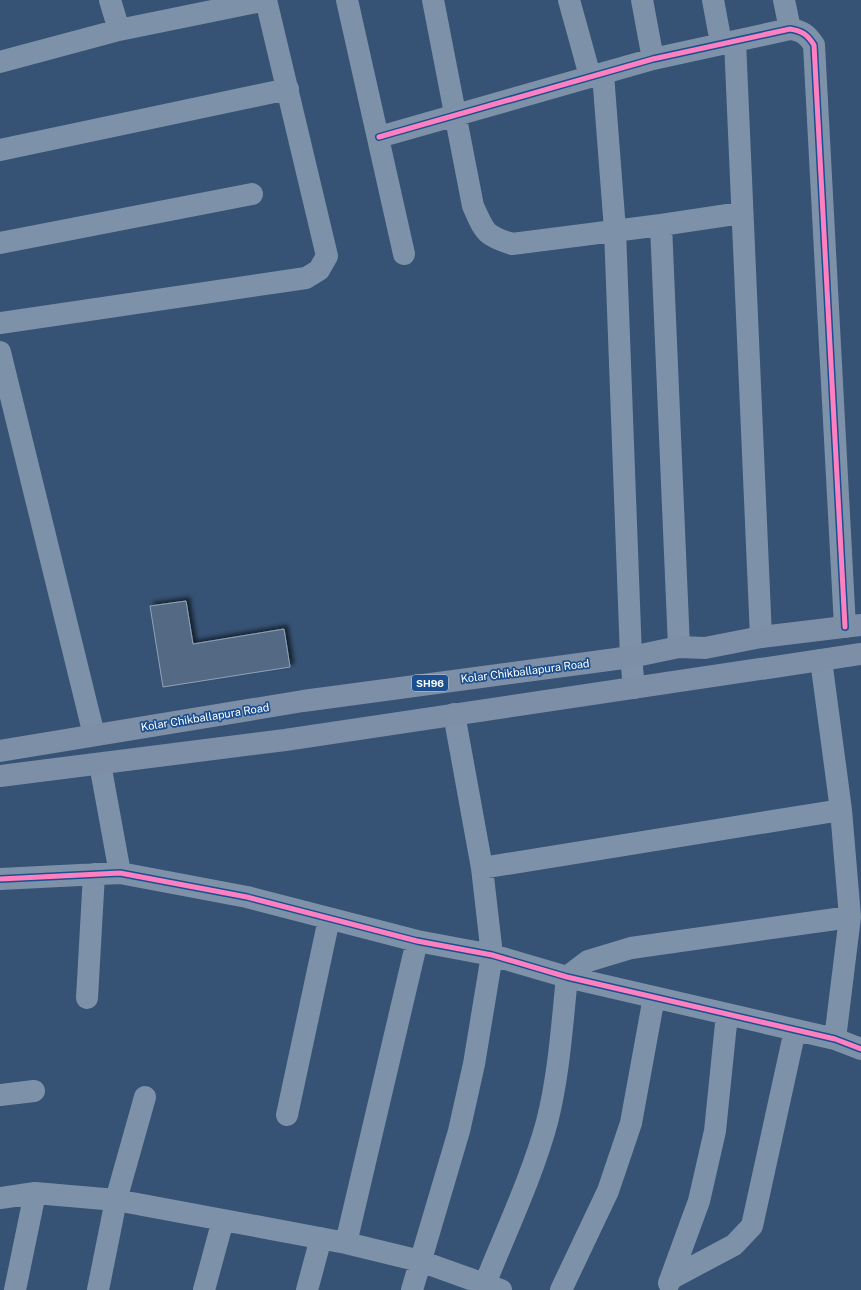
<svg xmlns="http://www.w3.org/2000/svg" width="861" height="1290" font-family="'Public Sans',sans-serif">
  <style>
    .building { fill: #526984; stroke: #92a2b6; filter: url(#shadow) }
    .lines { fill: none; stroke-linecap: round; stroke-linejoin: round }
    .minor { stroke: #7d92a8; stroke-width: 22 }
    .primary { stroke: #7d8ea7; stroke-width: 22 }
    .cycleway-casing { stroke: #1b4f8f; stroke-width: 8 }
    .cycleway { stroke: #ff80c0; stroke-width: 5 }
    .labels { text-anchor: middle; stroke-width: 3.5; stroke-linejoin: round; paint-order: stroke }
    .shield { fill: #1b4f8f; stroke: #bbcadd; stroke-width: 1 }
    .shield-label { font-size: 10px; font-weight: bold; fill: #fff }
    .street-label { font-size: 11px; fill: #fff; stroke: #1b4f8f }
  </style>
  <defs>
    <filter id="shadow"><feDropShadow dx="3.5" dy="-3.5" stdDeviation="2" flood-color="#0009"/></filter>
  </defs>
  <rect width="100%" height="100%" fill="#365274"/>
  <path class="building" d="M 186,601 L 193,644 L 284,629 L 290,667 L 163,687 L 150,606 Z"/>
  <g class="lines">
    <path class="minor" d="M 110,0 L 119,30
      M 347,0 L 404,254
      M 433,0 L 473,206 C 485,232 484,235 512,244 L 661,225 L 741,213
      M 569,0 L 590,76
      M 642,0 L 653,59
      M 713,0 L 721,43
      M 784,0 L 790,29
      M 735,41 L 761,637
      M 0,62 L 119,30 L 266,0
      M 603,74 L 615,230 L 631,657 L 634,688
      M 379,137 L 653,59 L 790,29 C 802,31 807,34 814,45 L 845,627
      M 0,150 L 288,89
      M 661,225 L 679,647
      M 0,243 L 252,194
      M 0,323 L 306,278 L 319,270 L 327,256 L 266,0
      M 0,352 L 94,735
      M 821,660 L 841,810 L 850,917 L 835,1039
      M 100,764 L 120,873
      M 482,868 L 841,810
      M 0,879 L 120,873 L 247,897 L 417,941 L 492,955 L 567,977 L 835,1039 L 861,1049
      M 87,998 L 94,874
      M 0,1095 L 34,1091
      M 287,1115 L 329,919
      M 0,1198 L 35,1193 L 116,1200 L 346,1243 L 420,1261 L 501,1290
      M 346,1243 L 417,941
      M 672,1278 L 734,1245 L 752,1226 L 795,1030
      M 669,1283 L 699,1201 L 715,1131 L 727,1014
      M 485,1284 C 506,1231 532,1177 547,1122 C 559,1075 562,1025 567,977 L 588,961 L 631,948 L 850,917
      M 15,1290 L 35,1193
      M 98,1290 L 116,1200 L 145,1097
      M 204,1290 L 223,1220
      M 307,1290 L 321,1238
      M 412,1290 L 459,1131 L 474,1064 L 492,955 L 482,868 L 454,714
      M 561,1290 L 608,1191 L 631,1123 L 654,997"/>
    <path class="primary" d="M 0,751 L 303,701 L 631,657 L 679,647 L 705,648 L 761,637 L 861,625
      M 0,776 L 285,740 L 861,654"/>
    <g class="cycleway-casing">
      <path id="cycleway" d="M 379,137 L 653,59 L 790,29 C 802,31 807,34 814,45 L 845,627
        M 0,879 L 120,873 L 247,897 L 417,941 L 492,955 L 567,977 L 835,1039 L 861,1049"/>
    </g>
    <use href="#cycleway" class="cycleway"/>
  </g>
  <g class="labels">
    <rect class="shield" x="412" y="675" width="36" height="16" rx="3"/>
    <g class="shield-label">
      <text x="430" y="687">SH96</text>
    </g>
    <g class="street-label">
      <text transform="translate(525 671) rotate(-7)" y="4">Kolar Chikballapura Road</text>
      <text transform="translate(205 717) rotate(-9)" y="4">Kolar Chikballapura Road</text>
    </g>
  </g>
</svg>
